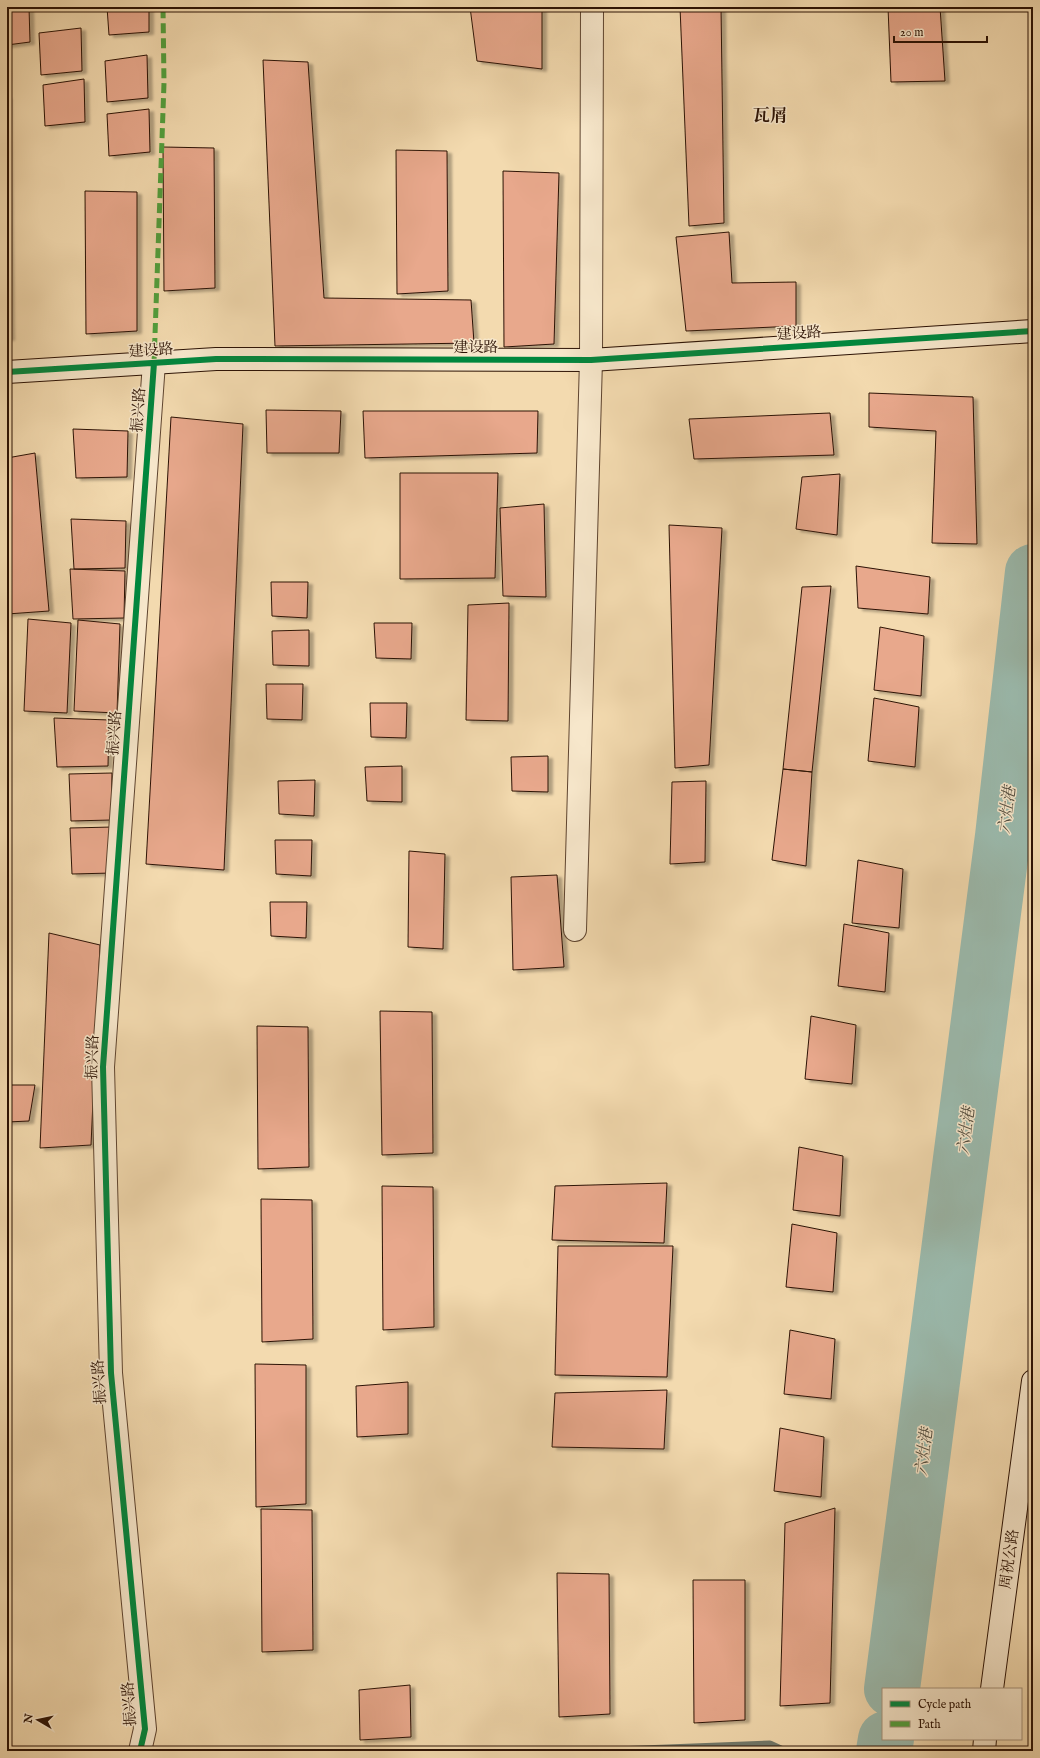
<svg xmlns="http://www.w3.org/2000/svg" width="1040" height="1758" font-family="'IM FELL English','Noto Serif SC',serif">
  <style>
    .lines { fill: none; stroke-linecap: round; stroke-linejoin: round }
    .stream { stroke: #6f7769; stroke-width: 9 }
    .river { stroke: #9bbaad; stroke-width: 56 }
    .building { fill: #e8a88c; stroke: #2c1204; filter: url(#shadow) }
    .street-casing { stroke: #5e442f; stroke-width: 24 }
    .secondary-casing { stroke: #2c1204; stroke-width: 24 }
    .street { stroke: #f7e7cb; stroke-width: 22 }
    .secondary { stroke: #f7e7cb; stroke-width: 22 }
    .quiet { stroke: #51a03d; stroke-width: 5; stroke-dasharray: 10 5; stroke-linecap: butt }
    .cycleway-casing { stroke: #f7e7cb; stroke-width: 8 }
    .cycleway { stroke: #00873e; stroke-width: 6 }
    .labels { text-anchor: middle; stroke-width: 3; stroke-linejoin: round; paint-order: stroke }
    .street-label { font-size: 15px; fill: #2c1204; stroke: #f7e7cb }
    .water-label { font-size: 16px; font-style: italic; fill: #534d3f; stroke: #f7e7cb }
    .quarter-label { font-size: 17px; font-weight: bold; fill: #2c1204; stroke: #f7e7cb }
  </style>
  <defs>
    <filter id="shadow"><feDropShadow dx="4.5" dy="2.5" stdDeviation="1" flood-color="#0004"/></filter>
  </defs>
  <rect width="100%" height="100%" fill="#f3daaf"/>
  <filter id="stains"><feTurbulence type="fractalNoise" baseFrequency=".005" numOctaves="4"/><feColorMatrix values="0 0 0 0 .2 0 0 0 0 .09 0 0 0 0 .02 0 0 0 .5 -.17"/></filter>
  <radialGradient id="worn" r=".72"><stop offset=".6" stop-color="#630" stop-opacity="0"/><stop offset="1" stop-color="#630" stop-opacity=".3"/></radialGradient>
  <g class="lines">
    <path class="stream" d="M 616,1751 L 770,1745 L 783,1751"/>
    <path class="river" d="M 892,1689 L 1003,836 L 1033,572
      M 884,1751 L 886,1739"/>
  </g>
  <path class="building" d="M 7,7 L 29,7 L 30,42 L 7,45 Z
    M 107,7 L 149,7 L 149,32 L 109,35 Z
    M 470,7 L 542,7 L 542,69 L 477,61 Z
    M 680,7 L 721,7 L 724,223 L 689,226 Z
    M 888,7 L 940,7 L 945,81 L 891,82 Z
    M 81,28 L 82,71 L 41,75 L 39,33 Z
    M 147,55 L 148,98 L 107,102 L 105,61 Z
    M 263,60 L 308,62 L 324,298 L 471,300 L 474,343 L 275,346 Z
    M 84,79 L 85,122 L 45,126 L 43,85 Z
    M 7,96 L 10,338 L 7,338 Z
    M 149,109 L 150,152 L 109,156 L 107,114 Z
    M 163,147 L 214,148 L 215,288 L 164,291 Z
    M 396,150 L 447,151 L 448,291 L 397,294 Z
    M 503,171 L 559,173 L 554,344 L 504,347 Z
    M 85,191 L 137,192 L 137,331 L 86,334 Z
    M 729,232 L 732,283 L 796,282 L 796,326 L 686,331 L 676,237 Z
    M 869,393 L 973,397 L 977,544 L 932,543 L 936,431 L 869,427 Z
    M 266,410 L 341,411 L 339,453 L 267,453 Z
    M 363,411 L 538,411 L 537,453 L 365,458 Z
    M 830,413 L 834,455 L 694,459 L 689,419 Z
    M 171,417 L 243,424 L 224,870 L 146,864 Z
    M 73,429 L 128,431 L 127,477 L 76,478 Z
    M 35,453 L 49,611 L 7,614 L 7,458 Z
    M 400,473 L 498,473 L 495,578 L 400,579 Z
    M 840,474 L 837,535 L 796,529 L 802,477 Z
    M 544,504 L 546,597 L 503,596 L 500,508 Z
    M 71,519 L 126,521 L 125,568 L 74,569 Z
    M 669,525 L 722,528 L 709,765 L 675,768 Z
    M 856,566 L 930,577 L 928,614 L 858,608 Z
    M 70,569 L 125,571 L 124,618 L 73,619 Z
    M 271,582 L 308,582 L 307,618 L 272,616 Z
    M 831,586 L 812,772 L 783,769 L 802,587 Z
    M 509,603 L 508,721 L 466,720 L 468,605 Z
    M 28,619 L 71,623 L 67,713 L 24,711 Z
    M 78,620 L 120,624 L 117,713 L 74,711 Z
    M 374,623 L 412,623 L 411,659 L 376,658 Z
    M 880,627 L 924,636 L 921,696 L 874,690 Z
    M 309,630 L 309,666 L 273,665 L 272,631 Z
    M 266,684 L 303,684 L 302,720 L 267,719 Z
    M 874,698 L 919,707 L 915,767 L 868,761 Z
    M 370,703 L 407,703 L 406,738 L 371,737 Z
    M 54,718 L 109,720 L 108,766 L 57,767 Z
    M 548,756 L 548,792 L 512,791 L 511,757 Z
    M 402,766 L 402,802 L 367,801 L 365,767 Z
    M 783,769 L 812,772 L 806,866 L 772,860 Z
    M 112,773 L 111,820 L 71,821 L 69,774 Z
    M 315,780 L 314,816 L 279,814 L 278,781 Z
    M 706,781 L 705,862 L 670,864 L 672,782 Z
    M 113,827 L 112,873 L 72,874 L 70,828 Z
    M 275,840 L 312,840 L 311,876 L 276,874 Z
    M 409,851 L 445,854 L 443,949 L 408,947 Z
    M 858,860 L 903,869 L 899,928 L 852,923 Z
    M 557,875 L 564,967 L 513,970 L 511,877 Z
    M 270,902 L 307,902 L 306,938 L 271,936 Z
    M 844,924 L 889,933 L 885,992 L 838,986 Z
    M 49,933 L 100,945 L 91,1145 L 40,1148 Z
    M 380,1011 L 432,1012 L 433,1153 L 382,1155 Z
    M 811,1016 L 856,1025 L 852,1084 L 805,1079 Z
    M 257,1026 L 308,1027 L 309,1167 L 258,1169 Z
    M 7,1085 L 35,1085 L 29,1121 L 7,1122 Z
    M 799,1147 L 843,1156 L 840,1216 L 793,1210 Z
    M 667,1183 L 664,1243 L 552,1240 L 555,1186 Z
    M 382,1186 L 433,1187 L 434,1327 L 383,1330 Z
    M 261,1199 L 312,1200 L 313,1339 L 262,1342 Z
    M 792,1224 L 837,1233 L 833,1292 L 786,1287 Z
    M 558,1246 L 673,1246 L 667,1377 L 555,1375 Z
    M 790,1330 L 835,1339 L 831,1399 L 784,1394 Z
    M 255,1364 L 306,1365 L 306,1504 L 256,1507 Z
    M 408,1382 L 408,1434 L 357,1437 L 356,1386 Z
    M 667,1390 L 664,1449 L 552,1447 L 555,1393 Z
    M 780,1428 L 824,1437 L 821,1497 L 774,1491 Z
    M 835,1508 L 830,1703 L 780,1706 L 785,1523 Z
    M 261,1509 L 312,1510 L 313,1650 L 262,1652 Z
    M 557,1573 L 609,1574 L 610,1714 L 559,1717 Z
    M 693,1580 L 745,1580 L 745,1720 L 694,1723 Z
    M 410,1685 L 411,1737 L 360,1740 L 359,1690 Z"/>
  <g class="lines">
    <g class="street-casing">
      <path id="street" d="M 575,930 L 591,360 L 592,7
        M 140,1751 L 145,1729 L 111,1373 L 103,1067 L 154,363"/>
    </g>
    <g class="secondary-casing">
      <path id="secondary" d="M 7,372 L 216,359 L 591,360 L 1033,331
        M 992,1689 L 1033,1381
        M 984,1751 L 985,1739"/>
    </g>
    <use href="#street" class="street"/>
    <use href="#secondary" class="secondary"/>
    <path class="quiet" d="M 154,363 L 164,83 L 163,7"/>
    <g class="cycleway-casing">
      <path id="cycleway" d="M 7,372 L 216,359 L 591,360 L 1033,331
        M 140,1751 L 145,1729 L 111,1373 L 103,1067 L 154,363"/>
    </g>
    <use href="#cycleway" class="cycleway"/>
  </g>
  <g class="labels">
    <g class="street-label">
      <text transform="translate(799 333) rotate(-4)" y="5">建设路</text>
      <text x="476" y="352">建设路</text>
      <text transform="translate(151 350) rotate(-4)" y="5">建设路</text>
      <text transform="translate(138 410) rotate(-86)" y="5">振兴路</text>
      <text transform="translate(114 733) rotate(-86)" y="5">振兴路</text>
      <text transform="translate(92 1057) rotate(-88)" y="5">振兴路</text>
      <text transform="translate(99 1382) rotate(-94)" y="5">振兴路</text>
      <text transform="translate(1009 1559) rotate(-82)" y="5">周祝公路</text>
      <text transform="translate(129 1704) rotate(-94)" y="5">振兴路</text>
    </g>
    <g class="water-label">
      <text transform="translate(1006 810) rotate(-83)" y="6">六灶港</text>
      <text transform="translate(965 1131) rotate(-83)" y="6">六灶港</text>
      <text transform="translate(923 1452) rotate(-83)" y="6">六灶港</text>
    </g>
    <g class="quarter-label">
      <text x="770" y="121">瓦屑</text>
    </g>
  </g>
  <rect width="1040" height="1758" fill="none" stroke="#f3daaf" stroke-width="24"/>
  <rect x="8" y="8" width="1024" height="1742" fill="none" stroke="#2c1204" stroke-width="2"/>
  <rect x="12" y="12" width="1016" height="1734" fill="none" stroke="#2c1204"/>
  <rect x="882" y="1688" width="140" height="52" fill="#f7e7cb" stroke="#a6927b"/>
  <rect x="890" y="1701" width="20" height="6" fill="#00873e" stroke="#a6927b"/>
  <text x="918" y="1708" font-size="12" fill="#2c1204">Cycle path</text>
  <rect x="890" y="1721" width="20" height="6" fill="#51a03d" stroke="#a6927b"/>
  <text x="918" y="1728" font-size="12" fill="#2c1204">Path</text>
  <g transform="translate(38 1720) rotate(279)" stroke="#f7e7cb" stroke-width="3" paint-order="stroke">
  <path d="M0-3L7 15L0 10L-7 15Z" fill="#2c1204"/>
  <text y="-6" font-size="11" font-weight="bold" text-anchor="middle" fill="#2c1204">N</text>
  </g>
  <path d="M894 36v6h93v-6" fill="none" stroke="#2c1204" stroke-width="2"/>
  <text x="900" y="36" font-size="12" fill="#2c1204" stroke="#f7e7cb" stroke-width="3" paint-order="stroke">20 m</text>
  <rect width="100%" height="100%" filter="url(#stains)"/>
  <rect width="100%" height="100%" fill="url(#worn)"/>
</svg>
